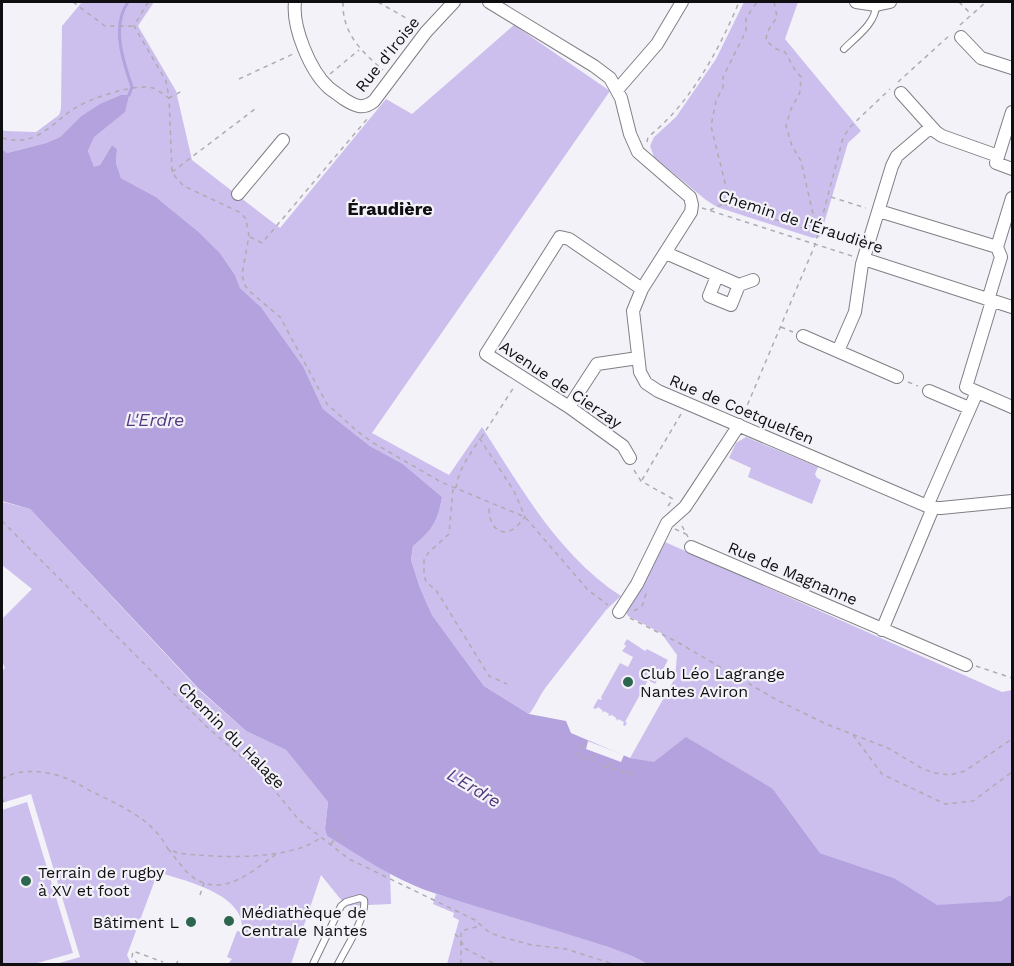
<svg xmlns="http://www.w3.org/2000/svg" width="1014" height="966" font-family="'Work Sans',sans-serif">
  <style>
    .green { fill: #ccbfed }
    .water { fill: #b3a2dd }
    .pier { fill: #f4f2f9 }
    .lines { fill: none; stroke-linecap: round; stroke-linejoin: round }
    .stream { stroke: #b3a2dd; stroke-width: 3 }
    .lane-casing { stroke: #807f85; stroke-width: 8 }
    .street-casing { stroke: #807f85; stroke-width: 14 }
    .path { stroke: #adacb1; stroke-width: 1.5; stroke-dasharray: 4.5 4.5; stroke-linecap: butt }
    .lane { stroke: #fff; stroke-width: 6 }
    .street { stroke: #fff; stroke-width: 12 }
    .poi-dot { fill: #2d664f; stroke: #f4f2f9; stroke-width: 2 }
    .labels { text-anchor: middle; stroke-width: 4.5; stroke-linejoin: round; paint-order: stroke }
    .street-label { font-size: 16px; fill: #0f0f11; stroke: #f4f2f9 }
    .poi-label { font-size: 16px; fill: #0f0f11; stroke: #f4f2f9; text-anchor: start }
    .neighbourhood-label { font-size: 18px; font-weight: bold; fill: #0f0f11; stroke: #f4f2f9 }
    .water-label { font-size: 18px; font-style: italic; fill: #52387f; stroke: #f4f2f9 }
  </style>
  <rect width="100%" height="100%" fill="#f4f2f9"/>
  <path class="green" d="M 82,2 L 154,2 L 138,26 L 176,91 L 192,160 L 280,228 L 386,99 L 412,114 L 514,25 L 610,91 L 372,433 L 449,475 L 482,427 C 521,488 559,556 621,596 L 606,610 L 546,687 C 539,696 536,706 529,714 L 484,686 L 432,615 L 420,588 L 411,560 L 413,546 C 432,531 438,521 442,497 L 403,464 L 370,446 L 323,409 L 303,366 L 261,307 L 240,288 L 235,275 L 220,253 L 200,233 L 156,197 L 121,178 L 116,163 L 117,149 L 112,145 L 100,165 L 94,168 L 88,151 L 94,136 L 124,112 L 80,117 L 60,137 L 46,143 L 7,153 L 2,149 L 2,127 L 4,131 L 36,132 L 59,115 L 61,109 L 62,26 Z
    M 744,2 L 798,2 L 785,39 L 861,131 L 848,143 L 820,237 L 813,238 L 717,207 L 706,200 L 654,157 L 650,146 L 654,137 L 676,117 L 716,59 Z
    M 746,437 L 818,467 L 815,474 L 817,478 L 821,480 L 812,504 L 748,477 L 751,468 L 729,458 L 736,443 Z
    M 3,502 L 30,509 L 199,690 L 246,731 L 286,750 L 328,802 L 325,829 L 327,836 L 390,873 L 391,904 L 346,906 L 321,875 L 291,964 L 228,964 L 232,959 L 227,957 L 237,931 L 242,932 C 247,894 185,881 158,872 L 127,955 L 131,964 L 56,964 L 80,957 L 31,794 L 2,803 L 2,671 L 5,668 L 2,661 L 2,619 L 32,589 L 2,565 Z
    M 665,542 L 1002,692 L 1012,690 L 1012,895 L 1008,896 L 1001,901 L 937,906 L 894,878 L 820,853 L 773,789 L 630,758 L 675,678 L 677,655 L 661,633 L 628,616 L 625,609 Z
    M 627,639 L 645,651 L 647,649 L 668,660 L 655,684 L 648,680 L 625,722 L 627,723 L 625,726 L 623,725 L 624,722 L 618,719 L 617,721 L 616,718 L 612,715 L 608,716 L 609,714 L 604,711 L 603,713 L 602,710 L 598,707 L 596,709 L 593,708 L 598,699 L 602,700 L 601,697 L 620,663 L 628,667 L 633,657 L 622,651 L 626,646 L 624,644 Z
    M 27,802 L 73,953 L 34,964 L 2,964 L 2,810 Z
    M 436,894 C 484,906 531,922 578,937 C 600,945 627,951 647,964 L 447,964 L 459,920 L 453,917 L 454,913 L 433,904 Z"/>
  <path class="water" d="M 121,95 L 129,95 L 125,112 L 94,137 L 88,151 L 94,167 L 100,165 L 112,145 L 117,149 L 116,163 L 121,178 L 156,197 L 200,233 L 220,253 L 235,275 L 240,288 L 261,307 L 303,366 L 323,409 L 370,446 L 403,464 L 442,497 C 438,521 432,531 413,546 L 411,560 L 420,588 L 432,615 L 484,686 L 529,714 L 566,721 L 571,733 L 630,758 L 654,762 L 686,737 L 773,789 L 820,853 L 894,878 L 937,905 L 1001,901 L 1008,896 L 1012,895 L 1012,964 L 647,964 C 628,952 604,946 583,939 C 534,923 486,910 437,894 C 398,882 362,857 327,836 L 325,829 L 328,802 L 286,750 L 246,731 L 199,689 L 30,509 L 2,501 L 2,149 L 7,153 L 46,143 L 60,137 L 80,117 L 100,104 Z"/>
  <path class="pier" d="M 588,741 L 624,755 L 621,762 L 586,749 Z"/>
  <g class="lines">
    <path class="stream" d="M 128,2 C 111,26 123,61 132,87 L 129,95"/>
    <g class="lane-casing">
      <path id="lane" d="M 844,49 C 856,37 876,23 876,5
        M 313,964 L 341,906 L 346,902 L 360,898 L 364,900 C 367,917 345,949 338,964"/>
    </g>
    <g class="street-casing">
      <path id="street" d="M 295,2 C 292,27 310,71 329,88 C 334,92 339,95 344,99 C 355,106 363,110 374,101 L 426,32 L 454,2
        M 489,2 L 594,66 L 610,78 L 621,98 L 630,134 L 638,152 L 690,197 L 692,205 L 691,212 L 642,289 L 633,311 L 640,372 L 646,383 L 658,391 L 927,506 L 941,508 L 1012,501
        M 856,2 L 876,5 L 890,2
        M 961,37 L 981,58 L 1012,68
        M 617,90 L 657,44 L 682,2
        M 901,93 L 936,132 L 942,136 L 998,156
        M 1012,112 L 996,163 L 1012,169
        M 238,194 L 283,140
        M 879,211 L 997,247
        M 666,253 L 739,285 L 753,280
        M 864,259 L 1012,307
        M 717,276 L 709,296 L 731,305 L 739,285
        M 988,300 L 1001,257 L 997,247 L 1012,198
        M 992,301 L 966,387 L 1012,407
        M 803,336 L 897,377
        M 838,351 L 855,312 L 862,264 L 892,166 L 897,156 L 931,127
        M 929,391 L 969,408
        M 569,407 L 597,364 L 638,358
        M 630,458 L 623,446 L 569,407 L 486,354 L 560,237 L 569,239 L 642,289
        M 927,506 L 977,392
        M 691,547 L 966,665
        M 619,612 L 637,584 L 667,523 L 685,507 L 695,492 L 739,425
        M 882,630 L 933,508"/>
    </g>
    <path class="path" d="M 73,2 L 105,26 L 133,26
      M 148,2 L 134,26 L 166,81 L 169,98 L 182,91
      M 343,2 C 342,33 361,51 383,70
      M 378,2 L 418,25
      M 774,2 L 777,17 L 767,32 L 766,40 L 774,48 L 785,52 L 794,68 L 801,77 L 800,92 L 791,109 L 786,126 L 792,146 L 801,161 L 818,236
      M 959,2 L 971,14
      M 960,25 L 986,2
      M 330,74 L 359,50
      M 239,79 L 293,54
      M 898,82 L 950,35
      M 2,138 C 35,147 48,127 72,110 C 87,99 135,83 153,88 C 158,90 164,95 169,98 L 172,172 L 177,179 L 184,186 L 241,213 L 246,219 L 249,236 L 242,274 L 244,284 L 249,291 L 280,317 L 327,404 L 357,431 L 372,442 L 441,482 L 525,517 L 588,590 L 608,605
      M 647,142 L 648,137 C 690,104 719,50 739,2
      M 172,172 L 255,109
      M 831,197 L 866,208
      M 723,204 L 816,232
      M 702,208 L 852,256
      M 710,210 L 723,204 L 728,195 L 711,126 L 716,101 L 723,87 L 723,77 L 746,31 L 746,18 L 757,2
      M 250,237 L 262,243 L 368,118
      M 781,327 L 793,332
      M 908,382 L 918,386
      M 744,413 L 815,245 L 843,138 L 850,127 L 890,89
      M 481,438 L 514,387
      M 634,470 L 641,481 L 673,499 L 668,506
      M 642,480 L 681,414
      M 456,488 C 458,470 470,454 480,439 L 514,491 L 525,517 C 520,523 513,532 505,532 C 492,532 487,514 490,504
      M 453,489 L 449,534 L 429,552 L 424,559 L 424,575 L 426,582 L 436,590 L 489,676 L 507,684
      M 2,521 L 207,727 L 261,774 L 299,820 L 349,859 L 475,920 L 490,933 L 502,937 L 532,945 L 566,949 L 613,964
      M 682,526 L 688,537
      M 675,529 L 686,534
      M 634,611 L 642,606 L 647,591
      M 630,618 L 679,643 L 777,700 L 826,724 L 888,748 L 923,769 L 935,773 L 950,775 L 965,771 L 1012,739
      M 976,666 L 1012,678
      M 853,735 L 882,774 L 945,804 L 973,801 L 1012,772
      M 582,744 L 577,755 L 593,761
      M 591,759 L 594,752
      M 603,766 L 637,775
      M 609,767 L 612,759
      M 2,779 C 21,767 48,771 68,779 C 78,783 87,790 97,794 C 125,808 153,820 168,849 L 178,853 C 215,858 290,861 320,838
      M 2,798 L 4,802
      M 334,830 L 343,839
      M 331,844 L 338,835
      M 168,849 C 176,858 184,871 194,878 C 225,898 253,870 278,853
      M 200,895 L 204,883
      M 455,934 L 461,940 L 464,948 L 495,964
      M 138,964 L 132,957 L 133,951 L 163,962
      M 176,964 L 178,961
      M 461,964 L 461,931 L 476,927 L 475,921"/>
    <use href="#lane" class="lane"/>
    <use href="#street" class="street"/>
  </g>
  <g class="poi-dot">
    <circle cx="628" cy="682" r="6"/>
    <circle cx="26" cy="881" r="6"/>
    <circle cx="229" cy="921" r="6"/>
    <circle cx="191" cy="922" r="6"/>
  </g>
  <g class="labels">
    <g class="street-label">
      <text transform="translate(387 54) rotate(-51)" y="6">Rue d'Iroise</text>
      <text transform="translate(801 221) rotate(18)" y="6">Chemin de l'Éraudière</text>
      <text transform="translate(561 384) rotate(34)" y="6">Avenue de Cierzay</text>
      <text transform="translate(742 409) rotate(23)" y="6">Rue de Coetquelfen</text>
      <text transform="translate(793 573) rotate(23)" y="6">Rue de Magnanne</text>
      <text transform="translate(232 735) rotate(45)" y="6">Chemin du Halage</text>
    </g>
    <g class="poi-label">
      <text x="640" y="679">Club Léo Lagrange<tspan x="640" dy="18">Nantes Aviron</tspan></text>
      <text x="38" y="878">Terrain de rugby<tspan x="38" dy="18">à XV et foot</tspan></text>
      <text x="241" y="918">Médiathèque de<tspan x="241" dy="18">Centrale Nantes</tspan></text>
      <text x="179" y="928" text-anchor="end">Bâtiment L</text>
    </g>
    <g class="neighbourhood-label">
      <text x="390" y="215">Éraudière</text>
    </g>
    <g class="water-label">
      <text x="155" y="426">L'Erdre</text>
      <text transform="translate(474 788) rotate(31)" y="6">L'Erdre</text>
    </g>
  </g>
  <rect width="1014" height="966" fill="none" stroke="#0f0f11" stroke-width="6"/>
</svg>
